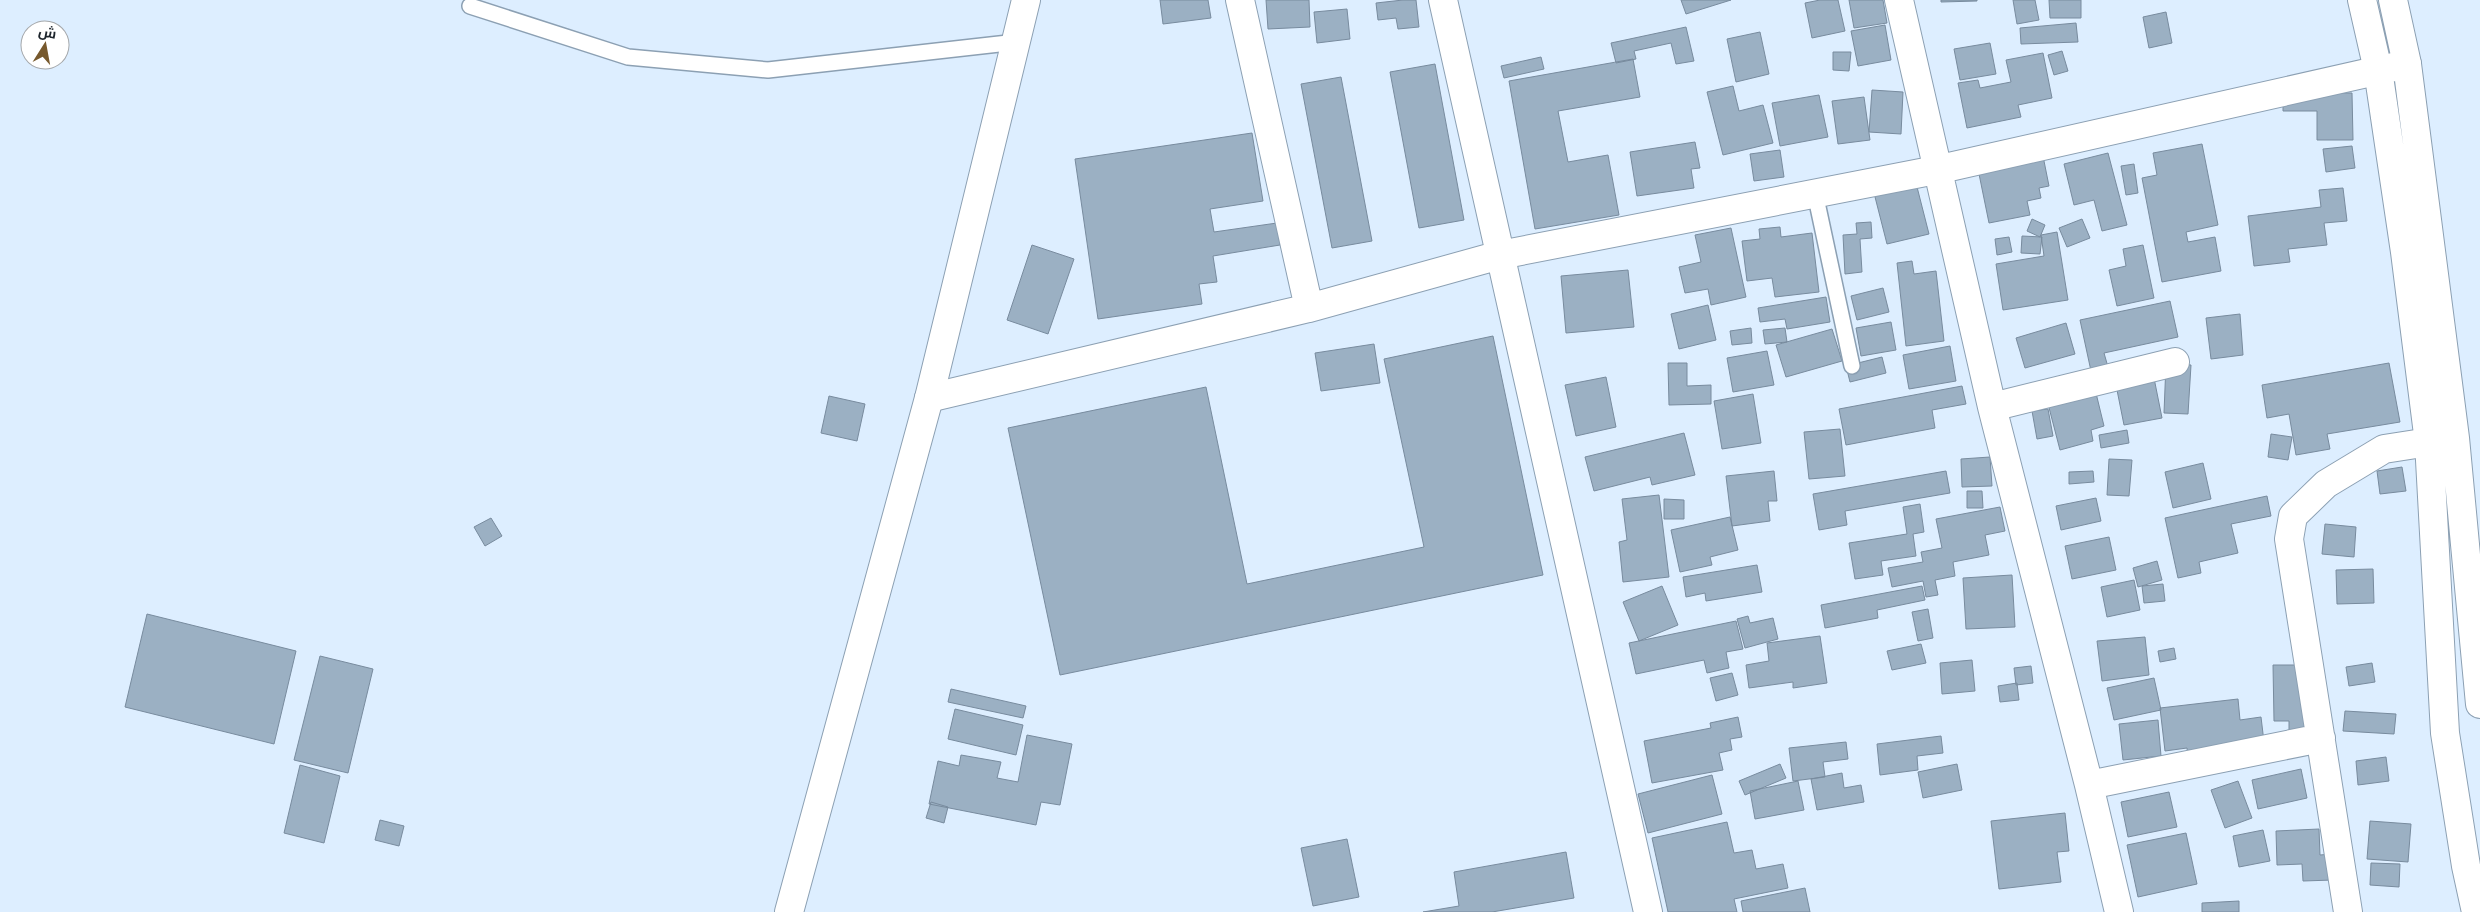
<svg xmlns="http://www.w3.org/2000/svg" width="2480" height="912" font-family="'Noto Sans',Cairo,sans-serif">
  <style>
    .building { fill: #9bb0c3; stroke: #788b9e }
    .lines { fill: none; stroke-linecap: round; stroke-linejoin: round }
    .service-casing { stroke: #8ca0b3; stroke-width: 18 }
    .minor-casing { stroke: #8ca0b3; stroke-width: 30 }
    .secondary-casing { stroke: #8ca0b3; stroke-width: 30 }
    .primary-casing { stroke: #8ca0b3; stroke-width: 30 }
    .service { stroke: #fff; stroke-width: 15 }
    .minor { stroke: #fff; stroke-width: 28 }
    .secondary { stroke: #fff; stroke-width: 28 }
    .primary { stroke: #fff; stroke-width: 28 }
  </style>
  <rect width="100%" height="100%" fill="#def"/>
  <path class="building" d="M 1160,0 L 1208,0 L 1211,18 L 1163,24 Z
    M 1266,0 L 1309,0 L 1310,27 L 1268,29 Z
    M 1403,0 L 1416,0 L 1419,27 L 1398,29 L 1396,18 L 1378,20 L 1376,3 Z
    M 1681,0 L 1731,0 L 1686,14 Z
    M 1820,0 L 1838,0 L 1845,31 L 1812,38 L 1805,3 Z
    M 1849,0 L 1883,0 L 1887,23 L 1854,28 Z
    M 1941,0 L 1977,0 L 1977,1 L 1941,2 Z
    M 2013,0 L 2035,0 L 2039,20 L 2017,24 Z
    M 2049,0 L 2081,0 L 2081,18 L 2050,18 Z
    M 1347,9 L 1350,39 L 1317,43 L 1314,12 Z
    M 2166,12 L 2172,43 L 2149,48 L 2143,17 Z
    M 2076,23 L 2078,42 L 2021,44 L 2020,28 Z
    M 1885,25 L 1891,60 L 1858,66 L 1851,31 Z
    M 1686,27 L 1694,61 L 1676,64 L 1671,43 L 1634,51 L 1636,59 L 1616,63 L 1611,43 Z
    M 1760,32 L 1769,74 L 1736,82 L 1727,39 Z
    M 1990,43 L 1996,74 L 1960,80 L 1954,49 Z
    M 2062,51 L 2068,71 L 2054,75 L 2048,55 Z
    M 1833,52 L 1851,52 L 1849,71 L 1833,70 Z
    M 2043,53 L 2052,98 L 2018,105 L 2021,117 L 1967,128 L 1958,83 L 1978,80 L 1980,88 L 2011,82 L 2006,60 Z
    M 1541,57 L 1544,69 L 1504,78 L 1501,66 Z
    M 1633,59 L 1640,97 L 1558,111 L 1568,162 L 1608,155 L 1619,215 L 1535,229 L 1509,81 Z
    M 1435,64 L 1464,220 L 1419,228 L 1390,72 Z
    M 1341,77 L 1372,241 L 1332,248 L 1301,84 Z
    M 1733,86 L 1739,111 L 1763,105 L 1773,143 L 1723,155 L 1707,92 Z
    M 1872,90 L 1903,92 L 1901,134 L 1869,132 Z
    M 2283,92 L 2352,93 L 2353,140 L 2317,140 L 2317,111 L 2283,111 Z
    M 1819,95 L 1828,137 L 1780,146 L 1772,103 Z
    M 1864,97 L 1870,140 L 1838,144 L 1832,101 Z
    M 1252,133 L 1263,201 L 1210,209 L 1214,232 L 1277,223 L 1280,245 L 1213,256 L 1217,282 L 1199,284 L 1202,304 L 1098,319 L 1075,159 Z
    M 1695,142 L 1700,168 L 1691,169 L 1694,188 L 1637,196 L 1630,152 Z
    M 2202,144 L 2218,225 L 2186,232 L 2188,242 L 2215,237 L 2221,271 L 2162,282 L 2142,178 L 2157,175 L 2153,153 Z
    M 2352,146 L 2355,168 L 2326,172 L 2323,149 Z
    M 1780,150 L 1784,177 L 1754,181 L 1750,154 Z
    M 2108,153 L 2127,225 L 2102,231 L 2094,200 L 2074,205 L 2064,164 Z
    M 2043,156 L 2049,186 L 2039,188 L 2041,198 L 2027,201 L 2030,215 L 1989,223 L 1978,169 Z
    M 2134,164 L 2138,193 L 2126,195 L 2121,166 Z
    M 1916,183 L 1929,234 L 1887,244 L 1874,193 Z
    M 2343,188 L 2347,221 L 2324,223 L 2327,245 L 2288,249 L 2290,262 L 2254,266 L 2248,216 L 2321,207 L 2319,190 Z
    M 2032,219 L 2045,225 L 2040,237 L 2027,231 Z
    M 2082,219 L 2090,238 L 2067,247 L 2059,228 Z
    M 1871,222 L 1872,238 L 1860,239 L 1862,272 L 1845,274 L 1843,235 L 1857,234 L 1856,223 Z
    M 1780,227 L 1781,237 L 1812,233 L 1819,292 L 1775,297 L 1772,278 L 1747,281 L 1742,241 L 1760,239 L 1759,229 Z
    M 1731,228 L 1746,297 L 1711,305 L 1708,289 L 1685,293 L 1679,267 L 1701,262 L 1695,235 Z
    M 2057,232 L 2068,300 L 2003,310 L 1996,264 L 2044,256 L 2041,235 Z
    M 2022,236 L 2042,237 L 2040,254 L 2021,253 Z
    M 2009,237 L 2012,252 L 1997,255 L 1995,239 Z
    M 1032,245 L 1074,259 L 1048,334 L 1007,320 Z
    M 2143,245 L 2154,298 L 2117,306 L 2109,270 L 2126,266 L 2123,249 Z
    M 1912,261 L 1914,274 L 1936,271 L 1944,341 L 1906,346 L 1897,263 Z
    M 1628,270 L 1634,327 L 1566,333 L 1561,276 Z
    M 1883,288 L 1889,312 L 1857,320 L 1851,296 Z
    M 1826,297 L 1830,322 L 1787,329 L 1785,319 L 1760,322 L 1758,308 Z
    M 2170,301 L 2178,337 L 2104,353 L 2108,367 L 2091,371 L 2080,320 Z
    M 1708,305 L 1716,340 L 1679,349 L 1671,314 Z
    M 2240,314 L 2243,355 L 2211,359 L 2206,318 Z
    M 1891,322 L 1896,350 L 1861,356 L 1856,328 Z
    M 2066,323 L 2075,354 L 2025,368 L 2016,338 Z
    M 1751,328 L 1752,343 L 1732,345 L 1730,331 Z
    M 1785,328 L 1787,342 L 1765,344 L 1763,330 Z
    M 1832,329 L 1842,361 L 1786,377 L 1776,345 Z
    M 1493,336 L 1543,575 L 1060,675 L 1008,428 L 1206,387 L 1247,584 L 1424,547 L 1384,359 Z
    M 1374,344 L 1380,383 L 1321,391 L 1315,353 Z
    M 1950,346 L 1956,381 L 1909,389 L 1903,355 Z
    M 1767,351 L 1774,385 L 1733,392 L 1727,358 Z
    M 1882,357 L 1886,373 L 1850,382 L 1846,366 Z
    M 1668,363 L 1687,363 L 1687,386 L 1711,385 L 1711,404 L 1669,405 Z
    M 2166,363 L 2191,365 L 2188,414 L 2164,413 Z
    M 2389,363 L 2400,422 L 2327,434 L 2330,449 L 2296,455 L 2289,414 L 2267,418 L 2262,385 Z
    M 2153,373 L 2162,418 L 2124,425 L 2115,380 Z
    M 1606,377 L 1616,427 L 1576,436 L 1565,385 Z
    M 1962,386 L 1966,404 L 1932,410 L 1935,428 L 1846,445 L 1839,409 Z
    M 2095,389 L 2104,426 L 2091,430 L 2093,441 L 2060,450 L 2047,400 Z
    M 1753,394 L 1761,443 L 1722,449 L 1714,401 Z
    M 829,396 L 865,404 L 857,441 L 821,433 Z
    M 2048,409 L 2053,436 L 2037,439 L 2032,411 Z
    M 1840,429 L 1845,476 L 1809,479 L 1804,432 Z
    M 2127,430 L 2129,443 L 2101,448 L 2099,435 Z
    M 1684,433 L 1695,475 L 1652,485 L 1650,477 L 1594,491 L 1585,457 Z
    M 2271,434 L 2292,437 L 2288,460 L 2268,457 Z
    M 1990,457 L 1992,486 L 1962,487 L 1961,459 Z
    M 2109,459 L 2132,460 L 2129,496 L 2107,495 Z
    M 2203,463 L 2211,499 L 2173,508 L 2165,472 Z
    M 2402,467 L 2406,491 L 2380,494 L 2377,471 Z
    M 1774,471 L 1777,501 L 1768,501 L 1770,521 L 1732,526 L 1726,476 Z
    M 1946,471 L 1950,493 L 1845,511 L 1847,525 L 1819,530 L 1813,494 Z
    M 2093,471 L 2094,482 L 2069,484 L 2069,472 Z
    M 1967,491 L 1982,491 L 1983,508 L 1967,508 Z
    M 1659,495 L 1669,577 L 1623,582 L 1619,542 L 1627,540 L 1622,499 Z
    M 2267,496 L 2271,516 L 2231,524 L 2238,553 L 2199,562 L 2201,573 L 2178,578 L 2165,518 Z
    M 2096,498 L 2101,521 L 2061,530 L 2056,506 Z
    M 1664,499 L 1684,500 L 1684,519 L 1664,519 Z
    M 1920,504 L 1924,532 L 1913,534 L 1916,556 L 1881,561 L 1883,575 L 1855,579 L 1849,543 L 1907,534 L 1903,507 Z
    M 2000,507 L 2005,531 L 1985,535 L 1989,555 L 1953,562 L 1955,576 L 1935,580 L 1938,595 L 1926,597 L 1923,581 L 1892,587 L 1888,568 L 1923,562 L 1921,552 L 1942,548 L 1936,519 Z
    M 1730,517 L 1738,550 L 1710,557 L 1712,565 L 1680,572 L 1671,530 Z
    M 491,518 L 502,536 L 485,546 L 474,527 Z
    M 2325,524 L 2356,527 L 2354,557 L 2322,554 Z
    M 2109,537 L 2116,570 L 2072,579 L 2065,546 Z
    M 2157,561 L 2162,580 L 2138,587 L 2133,568 Z
    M 1757,565 L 1762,592 L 1706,601 L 1705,593 L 1686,597 L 1683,577 Z
    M 2373,569 L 2374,603 L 2337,604 L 2336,570 Z
    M 2012,575 L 2015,627 L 1966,629 L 1963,578 Z
    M 2134,580 L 2140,610 L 2107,617 L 2101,587 Z
    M 2163,584 L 2165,601 L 2144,603 L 2142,586 Z
    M 1662,586 L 1678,625 L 1639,641 L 1623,602 Z
    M 1922,586 L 1925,600 L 1877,610 L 1878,618 L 1825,628 L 1821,605 Z
    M 1928,609 L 1933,638 L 1918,641 L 1912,612 Z
    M 147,614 L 296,651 L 274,744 L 125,707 Z
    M 1748,616 L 1750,623 L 1773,618 L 1778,639 L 1745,648 L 1737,619 Z
    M 1736,621 L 1743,649 L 1726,652 L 1729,668 L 1707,673 L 1704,660 L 1636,674 L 1629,643 Z
    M 1820,636 L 1827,683 L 1793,688 L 1793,682 L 1749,688 L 1746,665 L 1769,661 L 1767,643 Z
    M 2145,637 L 2149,675 L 2102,681 L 2097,641 Z
    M 1921,644 L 1926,663 L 1892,670 L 1887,651 Z
    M 2174,648 L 2176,659 L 2160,662 L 2158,651 Z
    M 320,656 L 373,669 L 348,773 L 294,760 Z
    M 1972,660 L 1975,691 L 1942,694 L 1940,663 Z
    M 2372,663 L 2375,682 L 2349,686 L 2346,667 Z
    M 2273,665 L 2310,665 L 2311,737 L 2289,737 L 2289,721 L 2274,721 Z
    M 2031,666 L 2033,683 L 2016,685 L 2014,668 Z
    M 1732,673 L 1738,695 L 1716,701 L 1710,678 Z
    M 2154,678 L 2161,710 L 2114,720 L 2107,688 Z
    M 2017,683 L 2019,700 L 2000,702 L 1998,686 Z
    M 951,689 L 1026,706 L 1023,718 L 948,702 Z
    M 2238,699 L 2240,720 L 2261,717 L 2264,742 L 2189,767 L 2187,748 L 2165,751 L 2160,708 Z
    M 955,709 L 1023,725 L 1016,755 L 948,739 Z
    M 2345,711 L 2396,714 L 2394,734 L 2343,731 Z
    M 1738,717 L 1742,737 L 1730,739 L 1732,750 L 1719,753 L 1723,770 L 1652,783 L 1644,741 L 1711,728 L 1710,723 Z
    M 2158,720 L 2161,756 L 2123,760 L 2119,724 Z
    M 1027,735 L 1072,744 L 1060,805 L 1041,802 L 1036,825 L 929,804 L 938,761 L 959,766 L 961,755 L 1001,762 L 997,778 L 1018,782 Z
    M 1941,736 L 1943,753 L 1917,756 L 1918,770 L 1880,775 L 1877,744 Z
    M 1846,742 L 1848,759 L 1823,762 L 1825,777 L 1793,781 L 1789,748 Z
    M 2386,757 L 2389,781 L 2358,785 L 2356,761 Z
    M 1780,764 L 1786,778 L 1745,795 L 1739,781 Z
    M 1957,764 L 1962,790 L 1923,798 L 1918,772 Z
    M 300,765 L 340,776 L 324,843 L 284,833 Z
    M 2301,769 L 2307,798 L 2258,809 L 2252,780 Z
    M 1842,773 L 1844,788 L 1861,785 L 1864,802 L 1817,810 L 1811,779 Z
    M 1712,775 L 1722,814 L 1648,833 L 1638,794 Z
    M 1798,781 L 1804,810 L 1755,819 L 1750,791 Z
    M 2238,781 L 2252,818 L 2225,828 L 2211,790 Z
    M 2169,792 L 2177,827 L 2128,837 L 2121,802 Z
    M 931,802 L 948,807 L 944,823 L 926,818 Z
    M 2065,813 L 2069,851 L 2057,852 L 2061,882 L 1999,889 L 1991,821 Z
    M 380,820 L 404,826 L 399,846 L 375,840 Z
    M 2370,821 L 2411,824 L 2408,862 L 2367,859 Z
    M 1727,822 L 1734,853 L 1752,850 L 1756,869 L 1783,864 L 1788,888 L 1734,899 L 1737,912 L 1668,912 L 1652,838 Z
    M 2319,829 L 2320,855 L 2332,854 L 2333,880 L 2303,881 L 2302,864 L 2277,865 L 2276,831 Z
    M 2263,830 L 2270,861 L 2239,867 L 2233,836 Z
    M 2186,833 L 2197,884 L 2138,897 L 2127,845 Z
    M 1347,839 L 1359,897 L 1313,906 L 1301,848 Z
    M 1566,852 L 1574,898 L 1492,912 L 1423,912 L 1459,906 L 1454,872 Z
    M 2371,863 L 2400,864 L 2399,887 L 2370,885 Z
    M 1805,888 L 1810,912 L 1743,912 L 1741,901 Z
    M 2239,901 L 2239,912 L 2202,912 L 2202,903 Z"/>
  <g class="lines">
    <g class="service-casing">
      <path id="service" d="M 470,6 L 628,57 L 768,70 L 1017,42
        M 1815,193 L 1852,366"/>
    </g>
    <g class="minor-casing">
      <path id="minor" d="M 1240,0 L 1309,308
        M 1443,0 L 1648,912
        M 1899,0 L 1992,407 L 2089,785 L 2119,912
        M 929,398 L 1309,308 L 1500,255 L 1936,170 L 2407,64
        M 1992,407 L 2175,362
        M 2089,785 L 2321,738
        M 2348,912 L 2289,539 L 2293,516 L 2326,484 L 2384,449 L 2429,442"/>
    </g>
    <g class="secondary-casing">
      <path id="secondary" d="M 2362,0 L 2378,70 L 2405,252 L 2429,442 L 2445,733 L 2466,866 L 2476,912
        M 2393,0 L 2407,64 L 2455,438 L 2480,704"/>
    </g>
    <g class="primary-casing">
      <path id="primary" d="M 789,912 L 929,398 L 1026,0"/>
    </g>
    <use href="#service" class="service"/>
    <use href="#minor" class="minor"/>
    <use href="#secondary" class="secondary"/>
    <use href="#primary" class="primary"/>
  </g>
  <g transform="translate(45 45) rotate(11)"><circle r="24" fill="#ffffff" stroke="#a5a8ab"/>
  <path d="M0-4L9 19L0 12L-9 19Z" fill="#77592d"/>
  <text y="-8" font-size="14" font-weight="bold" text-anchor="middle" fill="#1d252c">ش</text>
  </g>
</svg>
